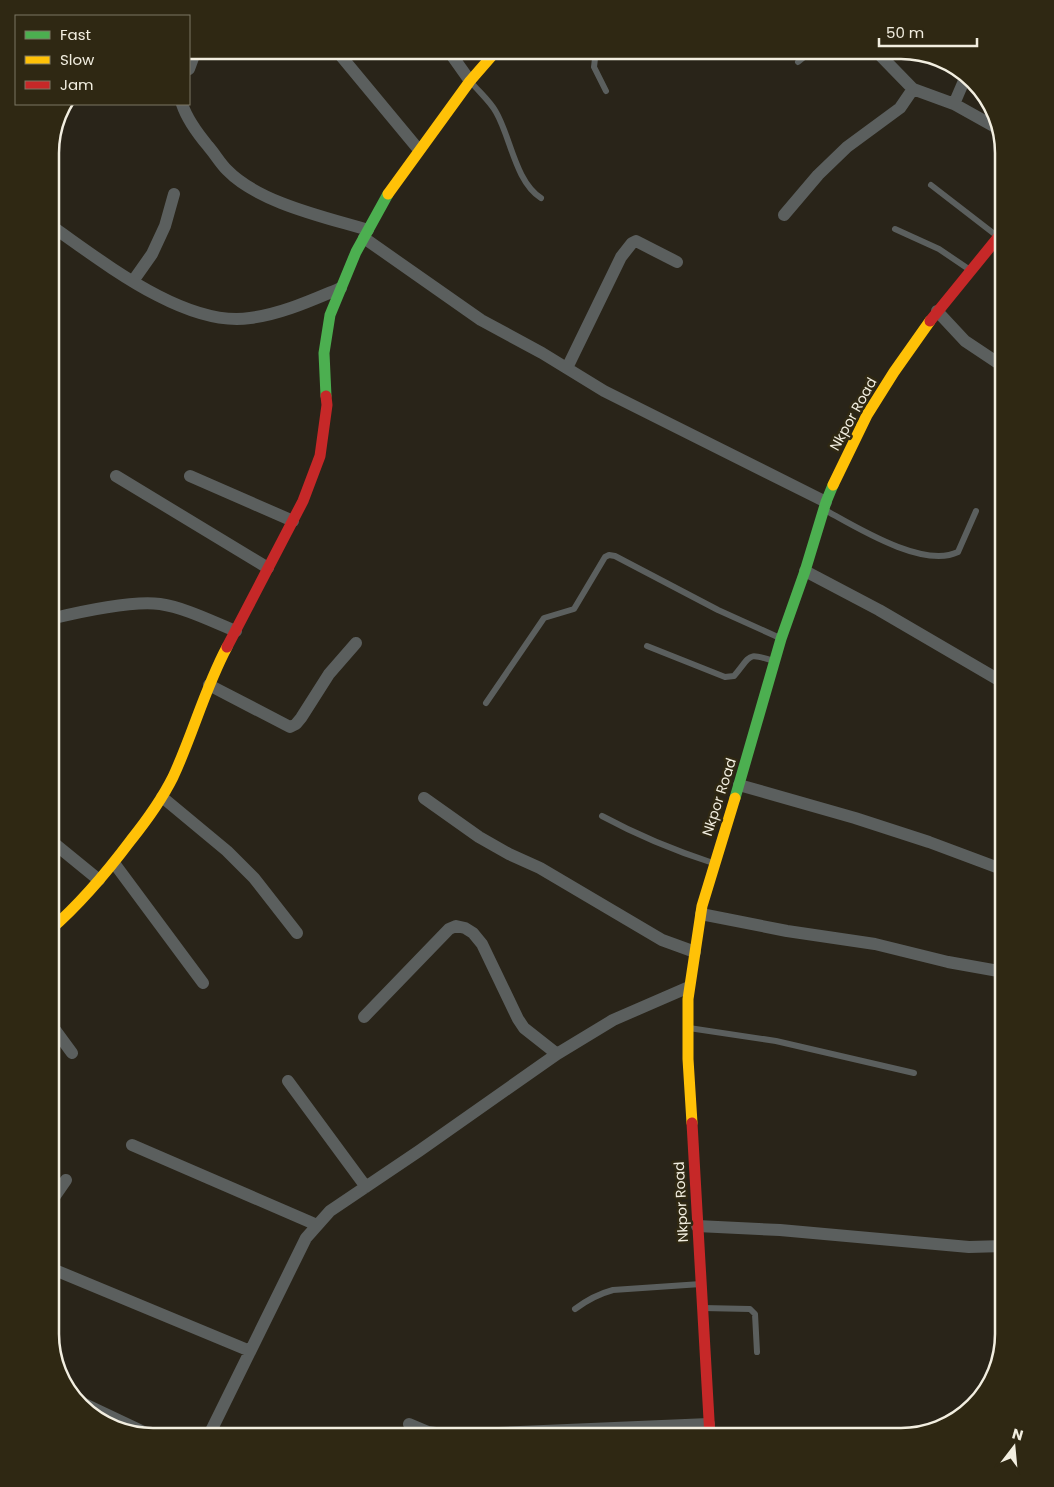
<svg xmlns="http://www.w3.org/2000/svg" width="1054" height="1487" font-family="Poppins,sans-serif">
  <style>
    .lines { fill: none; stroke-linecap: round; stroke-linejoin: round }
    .lane { stroke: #5b5f5e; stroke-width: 6 }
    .street { stroke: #5b5f5e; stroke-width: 12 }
    .fast { stroke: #4caf50; stroke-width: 11 }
    .slow { stroke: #ffc107; stroke-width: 11 }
    .jam { stroke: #c62828; stroke-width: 11 }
    .labels { text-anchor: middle; stroke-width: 5; stroke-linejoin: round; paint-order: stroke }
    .street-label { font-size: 14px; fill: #f2eee0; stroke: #2f2813 }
    .rim { fill: none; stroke: #f2eee0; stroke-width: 2.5 }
  </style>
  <rect width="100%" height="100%" fill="#292419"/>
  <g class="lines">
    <path class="lane" d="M 596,50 L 594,67 L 606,91
      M 798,62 L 813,50
      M 471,82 C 479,92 490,101 496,112 C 511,138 515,181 541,198
      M 931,185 L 997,236
      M 895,229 L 939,249 L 970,270
      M 825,510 C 856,527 923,569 958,552 L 976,511
      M 647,646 L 725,677 L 734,676 C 752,655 746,652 774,661
      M 486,703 L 544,618 L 574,609 L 605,557 L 609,555 L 615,556 L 718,610 L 780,638
      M 602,816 C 639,836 673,850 713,863
      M 689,1028 L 776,1041 L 914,1073
      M 703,1308 L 750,1309 L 755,1314 L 757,1352
      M 575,1309 C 587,1300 598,1294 613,1290 L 701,1284"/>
    <path class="street" d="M 336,50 L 419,150
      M 448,50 L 470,81
      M 875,50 L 913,89 L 954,104 L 997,128
      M 189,69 L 196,50
      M 182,104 C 187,119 198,134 208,146 C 215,154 220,163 227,170 C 259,203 325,217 368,230
      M 954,104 L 966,76
      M 784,215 L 818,175 L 847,147 L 900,108 L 913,89
      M 50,225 C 102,261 185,328 250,318 C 282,314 312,300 341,288
      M 364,238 L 481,320 L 542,353 L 604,391 L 826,502
      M 133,281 L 152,254 L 165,226 L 174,194
      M 937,311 L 965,341 L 1004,367
      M 567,368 L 621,257 L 632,243 L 636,241 L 677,262
      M 116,476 L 268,568
      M 190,476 L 293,521
      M 805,571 L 879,610 L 1004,683
      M 50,619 C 79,612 131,600 160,604 C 186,608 211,621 236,631
      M 209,685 L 290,727 L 296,724 L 301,718 L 329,674 L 356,643
      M 739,785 L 855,818 L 929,842 L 1004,870
      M 162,797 L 227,851 L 254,878 L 297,933
      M 424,798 L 479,837 L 509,854 L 540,868 L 662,940 L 695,952
      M 50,840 L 99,880
      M 114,863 L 203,983
      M 701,914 L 787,931 L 875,944 L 948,962 L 1004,972
      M 364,1017 L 449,929 L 456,926 L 465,928 L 473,933 L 482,944 L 518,1019 L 524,1028 L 557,1054
      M 50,1023 L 72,1053
      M 288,1081 L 366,1187
      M 132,1145 L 317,1225
      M 50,1203 L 66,1180
      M 697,1226 L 780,1230 L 969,1247 L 1004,1246
      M 50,1268 L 250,1351
      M 80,1402 L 154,1437
      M 409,1424 L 428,1432 L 451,1435 L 709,1424
      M 208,1437 L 306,1238 L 330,1211 L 419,1151 L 557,1054 L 613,1020 L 689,987"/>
    <path class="fast" d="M 326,396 L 324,353 L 330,315 L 356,252 L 388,194
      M 735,798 L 781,639 L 805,571 L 826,502 L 833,485"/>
    <path class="slow" d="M 388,194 L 470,81 L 497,50
      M 833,485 L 867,415 L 894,372 L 930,321
      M 50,930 C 80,904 107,872 131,840 C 147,820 162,799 173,777 C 193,734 205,688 227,647
      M 692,1123 L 688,1059 L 688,999 L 702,906 L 735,798"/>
    <path class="jam" d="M 930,321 L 1004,230
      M 227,647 L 303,501 L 320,456 L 327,405 L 326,396
      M 692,1123 L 710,1437"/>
  </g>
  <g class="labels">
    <g class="street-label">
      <text transform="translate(853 414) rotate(-61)" y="5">Nkpor Road</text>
      <text transform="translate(719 797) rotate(-72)" y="5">Nkpor Road</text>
      <text transform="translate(681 1202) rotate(-93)" y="5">Nkpor Road</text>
    </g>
  </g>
  <path d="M0 0H1054V1487H0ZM153 59H901A94 94 0 0 1 995 153V1334A94 94 0 0 1 901 1428H153A94 94 0 0 1 59 1334V153A94 94 0 0 1 153 59Z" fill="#2f2813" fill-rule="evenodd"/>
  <path class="rim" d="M153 59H901A94 94 0 0 1 995 153V1334A94 94 0 0 1 901 1428H153A94 94 0 0 1 59 1334V153A94 94 0 0 1 153 59Z"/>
  <rect x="15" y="15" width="175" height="90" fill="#2f2813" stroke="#7d7765"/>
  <rect x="25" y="31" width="25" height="8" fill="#4caf50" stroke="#7d7765"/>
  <text x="60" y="40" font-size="15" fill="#f2eee0">Fast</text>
  <rect x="25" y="56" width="25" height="8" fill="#ffc107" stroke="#7d7765"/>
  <text x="60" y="65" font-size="15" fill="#f2eee0">Slow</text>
  <rect x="25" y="81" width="25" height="8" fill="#c62828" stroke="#7d7765"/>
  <text x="60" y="90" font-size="15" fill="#f2eee0">Jam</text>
  <g transform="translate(1014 1447) rotate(16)" stroke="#2f2813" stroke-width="4" paint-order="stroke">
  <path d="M0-4L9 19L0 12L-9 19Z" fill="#f2eee0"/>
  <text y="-8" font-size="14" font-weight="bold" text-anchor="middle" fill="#f2eee0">N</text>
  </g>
  <path d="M879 38v8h98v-8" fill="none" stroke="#f2eee0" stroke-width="2.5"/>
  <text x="886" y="38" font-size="15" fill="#f2eee0" stroke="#2f2813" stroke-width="4" paint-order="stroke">50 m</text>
</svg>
